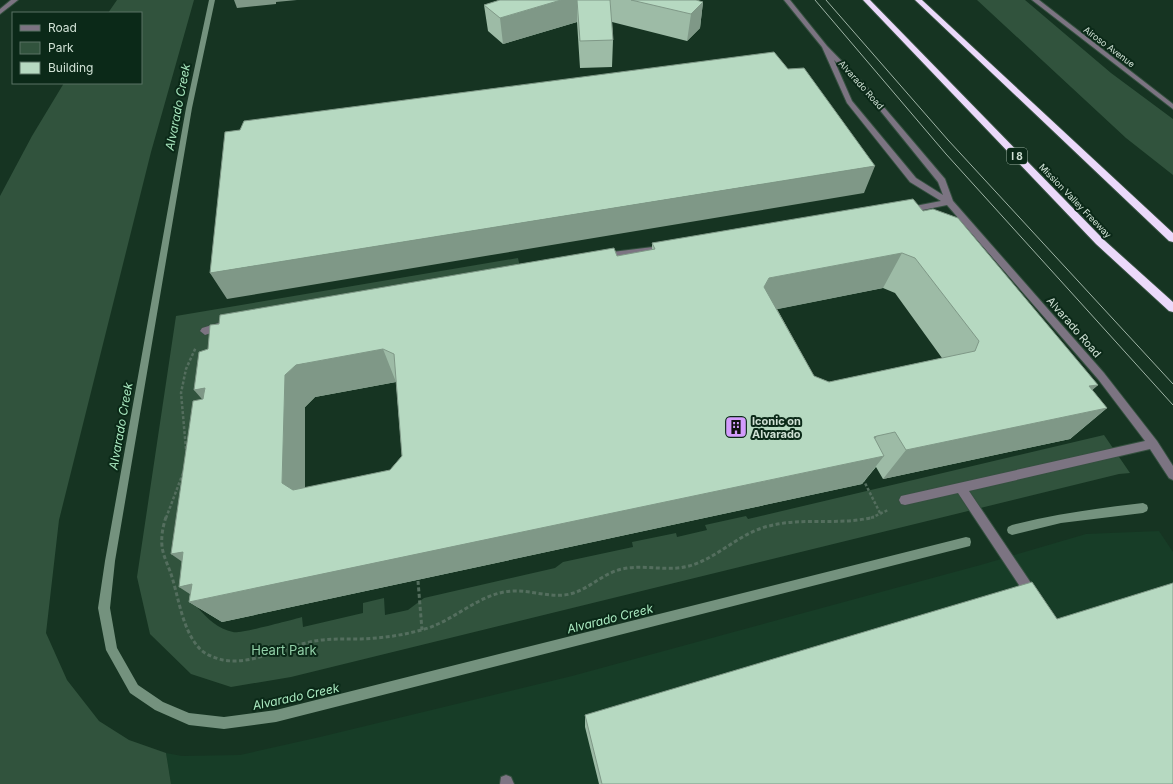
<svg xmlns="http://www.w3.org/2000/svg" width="1173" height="784" font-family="Inter,sans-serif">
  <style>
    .built { fill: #173d27 }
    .green { fill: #31533d }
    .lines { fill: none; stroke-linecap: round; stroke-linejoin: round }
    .stream { fill: #74927e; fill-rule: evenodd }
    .minor-casing { stroke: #34503f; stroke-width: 2 }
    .highway-casing { stroke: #34503f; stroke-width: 2 }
    .path-far1 { stroke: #546e5e; stroke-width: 2.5; stroke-dasharray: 3 2; stroke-linecap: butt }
    .path { stroke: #546e5e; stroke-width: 3; stroke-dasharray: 4 2.5; stroke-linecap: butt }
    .minor { fill: #7c7482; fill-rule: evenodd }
    .highway { fill: #ebd9fa; fill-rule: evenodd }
    .tram { stroke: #9fb4a6; stroke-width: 1 }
    .wall { fill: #9dbba6; fill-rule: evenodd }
    .shaded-wall { fill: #7f9887 }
    .building { fill: #b6d9c1; stroke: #7f9887; fill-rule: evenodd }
    .labels { text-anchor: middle; stroke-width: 4; stroke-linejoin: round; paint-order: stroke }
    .far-street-label { font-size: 9px; fill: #d0e1d5; stroke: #0b2918 }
    .shield { fill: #0b2918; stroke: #95aa9c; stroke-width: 1 }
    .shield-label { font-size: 10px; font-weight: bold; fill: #d0e1d5 }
    .street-label { font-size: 11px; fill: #d0e1d5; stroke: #0b2918 }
    .poi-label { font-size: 11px; font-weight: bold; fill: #d0e1d5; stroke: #0b2918; text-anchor: start }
    .water-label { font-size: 12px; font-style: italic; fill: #aae9c0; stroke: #0b2918 }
    .near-park-label { font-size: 13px; fill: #91cfa7; stroke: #0b2918 }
  </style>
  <rect width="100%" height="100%" fill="#163422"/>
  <path class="built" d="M 1159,531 L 1173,552 L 1173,784 L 171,784 L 166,753 L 182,756 L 240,755 L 320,737 L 572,676 L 984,564 L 1086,534 Z"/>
  <path class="green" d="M 117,0 L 194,0 L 151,152 L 59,520 L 46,633 L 67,680 L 99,721 L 129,740 L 166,753 L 171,784 L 0,784 L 0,196 L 32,136 L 64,83 L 141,83 L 141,13 L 108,13 Z
    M 977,0 L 1025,0 L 1111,73 L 1173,119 L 1173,175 L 1126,138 Z
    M 518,258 L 526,296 L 268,341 L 201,582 L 198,608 C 208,619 218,629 233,632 C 240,634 291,620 302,617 L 303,627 L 363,613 L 363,603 L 384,598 L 385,615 L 408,610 L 424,598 L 555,568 L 563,562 L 633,547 L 632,542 L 676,533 L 677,537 L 707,530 L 705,525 L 746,516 L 748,519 L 1104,435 L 1130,473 L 1119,474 L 291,677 L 231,687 L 191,674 L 150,634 L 137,577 L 176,316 Z"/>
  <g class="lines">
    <path class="stream" d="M 209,0 L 215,0 L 192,108 L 115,561 L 110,608 L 117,648 L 138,685 L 163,702 L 189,713 L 224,717 L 276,710 L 966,537 L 970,538 L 971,542 L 970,546 L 276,722 L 224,729 L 189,725 L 155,710 L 130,693 L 106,650 L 98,608 L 105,561 L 186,108 Z
      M 1143,503 L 1147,505 L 1148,508 L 1147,511 L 1143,513 L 1061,523 L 1012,535 L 1008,533 L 1007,530 L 1008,527 L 1012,525 C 1055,514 1099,508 1143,503 Z"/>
    <g class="minor-casing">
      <path id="minor" d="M 11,0 L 18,0 L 0,14 L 0,9 Z
        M 784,0 L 790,0 L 827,46 L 866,86 L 945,179 L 953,201 L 1104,373 L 1157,441 L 1173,466 L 1173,480 L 1169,478 L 1150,449 L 969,491 L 1035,589 L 1037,593 L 1035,597 L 1031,599 L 1027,597 L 958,493 L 905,505 L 901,504 L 899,500 L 901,496 L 1145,441 L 1098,379 L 947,205 L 908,213 L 905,212 L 905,208 L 941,201 L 910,182 L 847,103 L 822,47 ZM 834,60 L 862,88 L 938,182 L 943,195 L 916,178 L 852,101 Z
        M 1032,0 L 1039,0 L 1173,104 L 1173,109 Z
        M 661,246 L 665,249 L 664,251 L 604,259 L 600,256 L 604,253 Z
        M 222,322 L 225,324 L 227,326 L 225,328 L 205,335 L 200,331 L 202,328 Z
        M 506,775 L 511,777 L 514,784 L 500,784 L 501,777 Z"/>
    </g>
    <g class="highway-casing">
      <path id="highway" d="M 863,0 L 870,0 L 1104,240 L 1173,302 L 1173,312 L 1169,311 L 1096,244 Z
        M 915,0 L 922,0 L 1173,233 L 1173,242 L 1169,241 Z"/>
    </g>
    <path class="path-far1" d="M 186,449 L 181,393 L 186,369 L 196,347
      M 863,479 L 881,515
      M 166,518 L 183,473
      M 871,518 L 888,510"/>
    <path class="path" d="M 166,517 C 163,526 161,536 162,546 C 163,556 168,565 171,574 C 179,598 182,630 200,649 C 206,655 215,658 223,660 C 250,665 276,650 302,644 C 321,638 341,639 361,639 C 384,638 406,635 428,628 C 455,619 475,598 504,592 C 525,588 544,597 564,595 C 586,593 600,574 622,569 C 644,564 667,572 689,566 C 718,558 739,533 769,526 C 803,517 839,526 874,517
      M 418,581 L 422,630"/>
    <use href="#minor" class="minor"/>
    <use href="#highway" class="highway"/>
    <path class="tram" d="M 815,0 L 946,154 L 1173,405
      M 826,0 L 948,140 L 1173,384"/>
  </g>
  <path class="wall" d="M 500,0 L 696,0 L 703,2 L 700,28 L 687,41 L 612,22 L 613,40 L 612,67 L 580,68 L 577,22 L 503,44 L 488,31 L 484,5 Z
    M 923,211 L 1098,385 L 1092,390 L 1107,408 L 1070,439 L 883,479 L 876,467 L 862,484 L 222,622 L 189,602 L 190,594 L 182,562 L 202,399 L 617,256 L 652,250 L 652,243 ZM 883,288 L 895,293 L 942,358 L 829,382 L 814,376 L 777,309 ZM 396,382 L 402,456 L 390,470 L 305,488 L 305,407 L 315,397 Z
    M 1057,619 L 1173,784 L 599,784 L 585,727 L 585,715 Z"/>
  <path class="shaded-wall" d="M 234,0 L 297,0 L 276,2 L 276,4 L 237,8 Z
    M 561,0 L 577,0 L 577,22 L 503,44 L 500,18 Z
    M 703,2 L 700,28 L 687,41 L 691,14 Z
    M 875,166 L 864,193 L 227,299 L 210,273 Z
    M 902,253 L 883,288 L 758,313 L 764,287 L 769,278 Z
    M 383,349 L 396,382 L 315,397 L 305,407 L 305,510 L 282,483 L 285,375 L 296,365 Z
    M 1098,385 L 1063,416 L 1089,386 Z
    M 205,388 L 221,421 L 194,390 Z
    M 1107,408 L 1070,439 L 883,479 L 906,450 Z
    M 877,436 L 859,461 L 884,456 L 862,484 L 222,622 L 189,602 L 199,600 L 179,587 Z
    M 183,552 L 204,577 L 171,554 Z"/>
  <path class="building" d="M 500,0 L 561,0 L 500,18 L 484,5 Z
    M 577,0 L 610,0 L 613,40 L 580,41 Z
    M 631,0 L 696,0 L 703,2 L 691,14 Z
    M 774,52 L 788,69 L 804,68 L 875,166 L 210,273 L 225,132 L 240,130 L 244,121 Z
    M 913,199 L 923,211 L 933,209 L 958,218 L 1098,385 L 1089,386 L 1107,408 L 906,450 L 895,432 L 877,436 L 874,437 L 884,456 L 189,602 L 192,584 L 179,587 L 183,552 L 171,554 L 193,401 L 203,399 L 204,393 L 205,388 L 194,390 L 199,352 L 208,349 L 210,325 L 219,324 L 220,315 L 614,248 L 617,256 L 655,249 L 652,243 ZM 902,253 L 915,258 L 979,341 L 975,351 L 829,382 L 814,376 L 764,287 L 769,278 ZM 383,349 L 394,354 L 402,456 L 390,470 L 293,490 L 282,483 L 285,375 L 296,365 Z
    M 1032,582 L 1057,619 L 1173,583 L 1173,784 L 602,784 L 585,715 Z"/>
  <defs>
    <g id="building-square" transform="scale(1.15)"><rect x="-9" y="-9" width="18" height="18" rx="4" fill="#d39cfc" stroke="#0b2918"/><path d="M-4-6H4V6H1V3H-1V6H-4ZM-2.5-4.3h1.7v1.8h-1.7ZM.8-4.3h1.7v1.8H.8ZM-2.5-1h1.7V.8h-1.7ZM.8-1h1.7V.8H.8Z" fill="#111"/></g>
  </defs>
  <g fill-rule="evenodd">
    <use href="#building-square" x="736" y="427"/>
  </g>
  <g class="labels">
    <g class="far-street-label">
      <text transform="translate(1109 47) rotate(37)" y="3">Airoso Avenue</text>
      <text transform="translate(861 85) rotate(48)" y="3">Alvarado Road</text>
      <text transform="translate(1075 201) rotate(46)" y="3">Mission Valley Freeway</text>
    </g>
    <rect class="shield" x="1007" y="148" width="20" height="16" rx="3"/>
    <g class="shield-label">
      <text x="1017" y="160">I 8</text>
    </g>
    <g class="street-label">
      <text transform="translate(1074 327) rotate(49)" y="4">Alvarado Road</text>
    </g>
    <g class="poi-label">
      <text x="752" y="425">Iconic on<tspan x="752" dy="13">Alvarado</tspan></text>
    </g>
    <g class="water-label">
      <text transform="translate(178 107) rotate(-79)" y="4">Alvarado Creek</text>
      <text transform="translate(121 426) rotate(-80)" y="4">Alvarado Creek</text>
      <text transform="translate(610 619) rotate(-14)" y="4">Alvarado Creek</text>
      <text transform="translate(296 697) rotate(-12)" y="4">Alvarado Creek</text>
    </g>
    <g class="near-park-label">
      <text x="284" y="655">Heart Park</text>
    </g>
  </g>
  <rect x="12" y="12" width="130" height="72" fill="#0b2918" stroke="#5a7364"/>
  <rect x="20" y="25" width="20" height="6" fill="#7c7482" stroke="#5a7364"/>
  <text x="48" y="32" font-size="12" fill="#d0e1d5">Road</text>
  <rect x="20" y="42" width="20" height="12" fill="#31533d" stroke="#5a7364"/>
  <text x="48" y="52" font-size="12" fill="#d0e1d5">Park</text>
  <rect x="20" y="62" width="20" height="12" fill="#b6d9c1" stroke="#5a7364"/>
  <text x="48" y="72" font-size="12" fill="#d0e1d5">Building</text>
</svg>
